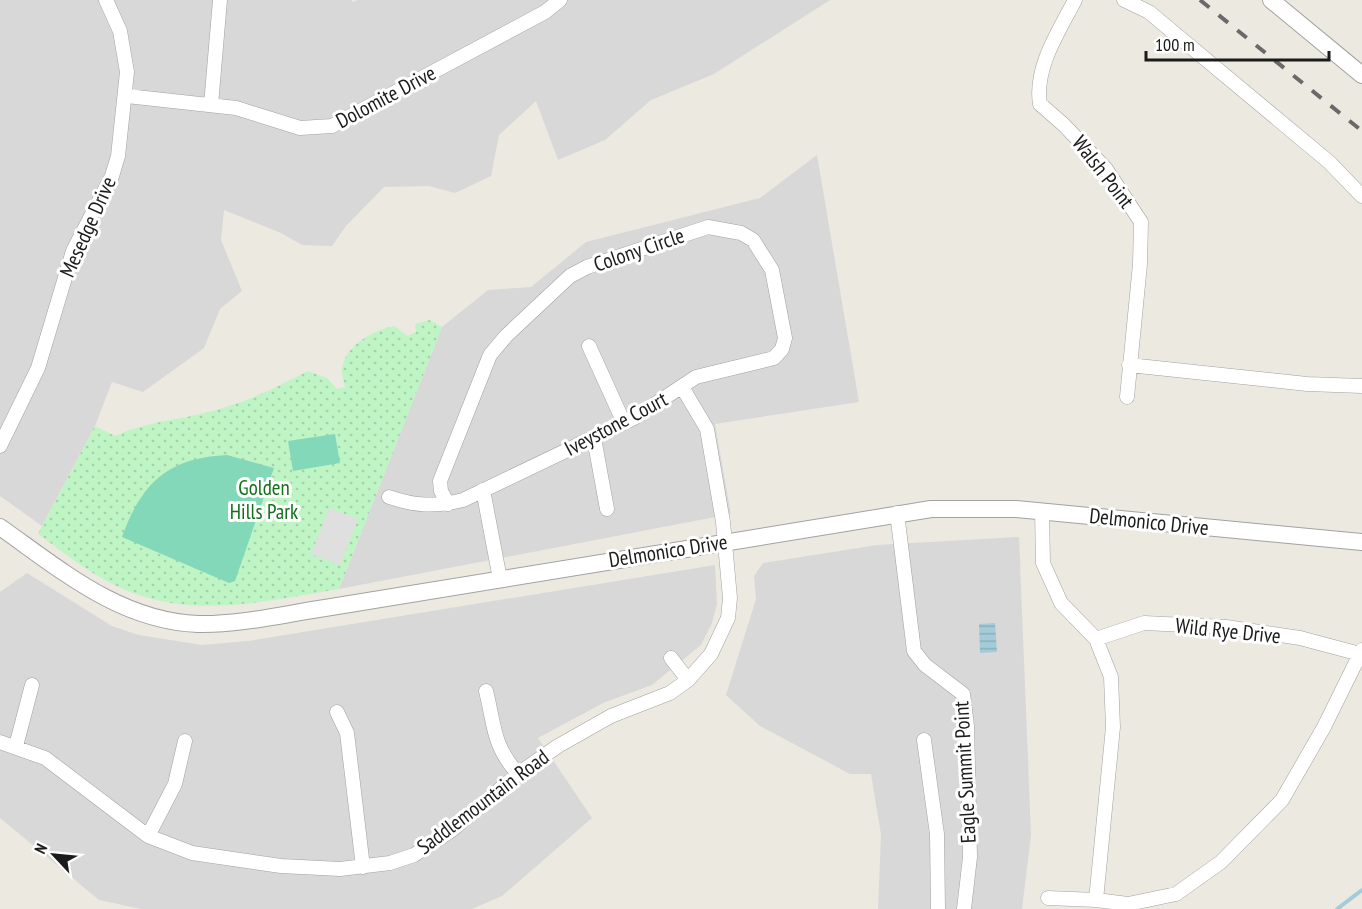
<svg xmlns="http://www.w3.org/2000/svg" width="1362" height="909" font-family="'PT Sans Narrow',sans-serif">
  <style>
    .residential { fill: #d9d8d8 }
    .park { fill: url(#park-dots) }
    .pitch { fill: #83d8b9 }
    .parking { fill: #dfdfdf }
    .water { fill: url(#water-rules) }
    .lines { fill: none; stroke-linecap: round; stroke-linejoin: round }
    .stream { stroke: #a4cbd8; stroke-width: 4 }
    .minor-casing { stroke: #a2a2a2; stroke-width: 15 }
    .tertiary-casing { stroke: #a2a2a2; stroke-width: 18 }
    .minor { stroke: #fff; stroke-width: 14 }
    .tertiary { stroke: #fff; stroke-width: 16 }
    .rail { stroke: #696969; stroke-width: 4; stroke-dasharray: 12 12; stroke-linecap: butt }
    .labels { text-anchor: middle; stroke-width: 6; stroke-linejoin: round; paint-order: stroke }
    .street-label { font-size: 21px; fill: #1b1b1b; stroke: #fff }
    .park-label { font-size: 21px; fill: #11711b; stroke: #fff }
  </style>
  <defs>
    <pattern id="park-dots" width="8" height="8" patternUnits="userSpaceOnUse" patternTransform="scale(1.5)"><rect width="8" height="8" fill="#bff5c5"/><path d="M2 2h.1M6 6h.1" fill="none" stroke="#a4d1a9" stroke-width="1.8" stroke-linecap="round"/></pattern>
    <pattern id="water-rules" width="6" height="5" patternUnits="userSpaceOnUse" patternTransform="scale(1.5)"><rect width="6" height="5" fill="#a4cbd8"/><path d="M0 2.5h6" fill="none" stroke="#8daeb9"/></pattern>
  </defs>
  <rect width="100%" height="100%" fill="#ece9e1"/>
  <path class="residential" d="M 0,0 L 352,0 L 352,2 L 358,0 L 830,0 L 714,74 L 651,100 L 605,140 L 558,160 L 536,101 L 499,135 L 491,176 L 455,193 L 429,186 L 384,187 L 346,226 L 332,246 L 302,245 L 281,233 L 224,210 L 221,240 L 242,291 L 220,309 L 204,348 L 143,392 L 112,382 L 95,426 L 42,526 L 0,496 Z
    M 817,155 L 859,402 L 715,424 L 731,514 L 339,589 L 442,327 L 488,290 L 531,287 L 586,242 L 760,198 Z
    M 1019,537 L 1031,835 L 1022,909 L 878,909 L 881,835 L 871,774 L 850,774 L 760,726 L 726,695 L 756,599 L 754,576 L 763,563 L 877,545 Z
    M 715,565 L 717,604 L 712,623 L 701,645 L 652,685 L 603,703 L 538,738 L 592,818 L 502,896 L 472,909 L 141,909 L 99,900 L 0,818 L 0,592 L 27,573 L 112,626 L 139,635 L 202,645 L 248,641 Z"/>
  <path class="park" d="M 430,320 L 442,327 L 339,589 C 253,603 178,624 98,576 C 77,564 58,548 38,534 L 95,426 L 115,436 C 142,423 171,421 200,414 C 238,406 274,389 308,371 L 327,378 L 337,389 L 345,387 C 344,381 341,375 342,369 C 344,346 375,329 395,326 L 407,336 L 416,332 L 415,324 Z"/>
  <path class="pitch" d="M 335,434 L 340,463 L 293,471 L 288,441 Z
    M 227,455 L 274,468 L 235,581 L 229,583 L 122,537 C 142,482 168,458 227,455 Z"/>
  <path class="parking" d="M 329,508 L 358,519 L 340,565 L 311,554 Z"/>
  <path class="water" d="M 995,623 L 997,652 L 980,653 L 979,624 Z"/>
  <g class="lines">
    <path class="stream" d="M 1337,909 L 1362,890"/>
    <g class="minor-casing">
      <path id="minor" d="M 1075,0 C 1059,31 1034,68 1040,104 L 1064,125 L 1106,169 L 1141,222 L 1140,264 L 1127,397
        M 1124,0 L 1149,12 L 1329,162 L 1362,196
        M 127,96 L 236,108 L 300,128 L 332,126 L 545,12 L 560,0
        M 211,105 L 220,0
        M 589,346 L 624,423
        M 1129,365 L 1307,384 L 1362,386
        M 594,438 L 607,509
        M 0,446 L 38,368 L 73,251 L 112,176 L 118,156 L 127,72 L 120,31 L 106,0
        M 483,490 L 500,579
        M 389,497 C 415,506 435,507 463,500 L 634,418 L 696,377 L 774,358 L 782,349 L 785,338 L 772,270 L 753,240 L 741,233 L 708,227 L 587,267 L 570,276 L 506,336 L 490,355 L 440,481 L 441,491 L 448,504
        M 1042,511 L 1043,563 L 1061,603 L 1096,639 L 1111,677 L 1113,727 L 1096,900 L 1128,904 L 1176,894 L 1221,862 L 1282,800 L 1324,727 L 1362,650
        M 897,513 L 914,651 L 925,665 L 963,694 L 967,726 L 970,857 L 964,909
        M 1096,639 L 1144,623 L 1226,627 L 1300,638 L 1360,654
        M 671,658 L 688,680
        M 486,691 C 495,727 492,744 518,774
        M 337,712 L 347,733 L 363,867
        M 924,740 L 937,834 L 938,909
        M 0,742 L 45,758 L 148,836 L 192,853 L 281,866 L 340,869 L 390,863 L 414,855 L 452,830 L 518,774 L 558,746 L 611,716 L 670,693 L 688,680 L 711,654 L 728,618 L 730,598 L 723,522 L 707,429 L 682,387
        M 16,746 L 32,685
        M 148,836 L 175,784 L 185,741
        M 1048,898 L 1096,900"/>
    </g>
    <g class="tertiary-casing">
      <path id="tertiary" d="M 1271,0 L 1362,75
        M 0,527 C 61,570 120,621 198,624 C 240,625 284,614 325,608 L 931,509 L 1016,509 L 1362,542"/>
    </g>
    <use href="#minor" class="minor"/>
    <use href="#tertiary" class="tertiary"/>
    <path class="rail" d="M 1200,0 L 1362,131"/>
  </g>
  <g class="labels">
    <g class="street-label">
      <text transform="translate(386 97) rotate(-28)" y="7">Dolomite Drive</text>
      <text transform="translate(1103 172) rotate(52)" y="7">Walsh Point</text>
      <text transform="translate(88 227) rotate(-66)" y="7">Mesedge Drive</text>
      <text transform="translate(639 250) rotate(-19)" y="7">Colony Circle</text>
      <text transform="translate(616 424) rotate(-28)" y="7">Iveystone Court</text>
      <text transform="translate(1149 522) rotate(6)" y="7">Delmonico Drive</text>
      <text transform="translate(668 551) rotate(-9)" y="7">Delmonico Drive</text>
      <text transform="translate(1228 631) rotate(6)" y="7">Wild Rye Drive</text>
      <text transform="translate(965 772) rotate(-93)" y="7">Eagle Summit Point</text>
      <text transform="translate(483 802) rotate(-37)" y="7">Saddlemountain Road</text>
    </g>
    <g class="park-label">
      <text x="264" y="495">Golden<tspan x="264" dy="24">Hills Park</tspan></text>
    </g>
  </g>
  <g transform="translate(54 855) rotate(296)" stroke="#ffffff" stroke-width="4.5" paint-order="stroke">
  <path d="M0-4.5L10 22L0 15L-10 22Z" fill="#1b1b1b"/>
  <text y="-9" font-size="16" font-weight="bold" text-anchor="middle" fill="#1b1b1b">N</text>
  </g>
  <path d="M1146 51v9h183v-9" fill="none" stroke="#1b1b1b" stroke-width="3"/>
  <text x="1155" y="51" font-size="18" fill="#1b1b1b" stroke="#ffffff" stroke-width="4.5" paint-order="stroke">100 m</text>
</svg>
